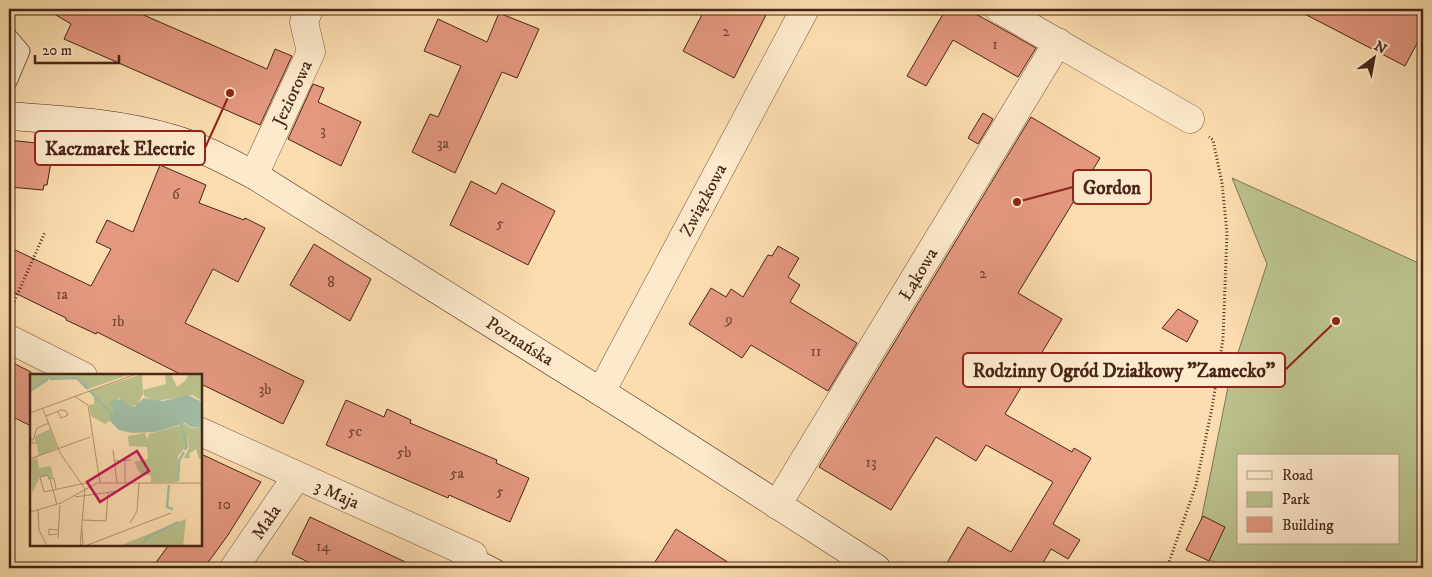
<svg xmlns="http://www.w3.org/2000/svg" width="1432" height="577" font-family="'IM FELL DW Pica',serif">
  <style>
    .green { fill: #bbc28e; stroke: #827454; fill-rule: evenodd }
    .building { fill: #e49880; stroke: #482519 }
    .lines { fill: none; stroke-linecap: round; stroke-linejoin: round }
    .lane-casing { stroke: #75533e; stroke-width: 17 }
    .street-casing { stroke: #75533e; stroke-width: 29 }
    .secondary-casing { stroke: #482519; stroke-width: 29 }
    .path { stroke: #482519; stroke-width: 3; stroke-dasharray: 1 2.5; stroke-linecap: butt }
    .lane { stroke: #fde9cb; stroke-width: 15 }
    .street { stroke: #fde9cb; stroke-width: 28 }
    .secondary { stroke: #fde9cb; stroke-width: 28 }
    .labels { text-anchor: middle; stroke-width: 4; stroke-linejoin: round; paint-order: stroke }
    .number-label { font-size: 15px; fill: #6f4233 }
    .street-label { font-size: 18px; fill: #482519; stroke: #fde9cb }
    .inset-river { fill: none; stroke: #a0bda5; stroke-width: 2.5 }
    .inset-road { fill: none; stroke: #b49373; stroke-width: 1 }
    .view { fill: #c2185b; fill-opacity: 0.15; stroke: #c2185b; stroke-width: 2.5 }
    .inset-edge { fill: none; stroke: #482519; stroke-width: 2.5 }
    .leader { fill: none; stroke: #8f2418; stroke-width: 2 }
    .callout-dot { fill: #8f2418; stroke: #fde9cb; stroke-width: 2 }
    .callout { fill: #fde9cb; stroke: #8f2418; stroke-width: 2 }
    .callout-label { font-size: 19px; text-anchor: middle; font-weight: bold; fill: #482519 }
  </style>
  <rect width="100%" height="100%" fill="#fcddaf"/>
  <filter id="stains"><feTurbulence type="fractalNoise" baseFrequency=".004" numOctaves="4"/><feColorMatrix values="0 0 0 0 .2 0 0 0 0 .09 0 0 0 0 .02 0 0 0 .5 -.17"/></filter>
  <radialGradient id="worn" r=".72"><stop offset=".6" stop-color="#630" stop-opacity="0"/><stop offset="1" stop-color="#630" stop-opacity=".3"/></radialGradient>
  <path class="green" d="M 1232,178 L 1423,265 L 1423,568 L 1224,568 L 1195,551 L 1230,377 L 1267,264 ZM 1238,456 L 1398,456 L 1398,543 L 1238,543 Z"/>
  <path class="building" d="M 46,9 L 130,9 L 267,69 L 275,49 L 292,56 L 260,125 L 64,39 L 71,24 Z
    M 705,9 L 769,9 L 734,78 L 683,51 Z
    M 946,9 L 967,9 L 1036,48 L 1018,77 L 953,40 L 926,86 L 907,76 Z
    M 1295,9 L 1423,9 L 1423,32 L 1405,66 Z
    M 499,13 L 539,29 L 517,78 L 502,72 L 455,173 L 412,152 L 430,114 L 438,117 L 461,66 L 424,51 L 438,19 L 487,42 Z
    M 313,84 L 324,88 L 318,102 L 361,122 L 341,166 L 288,139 Z
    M 983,113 L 993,119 L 978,144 L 968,138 Z
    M 1031,117 L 1100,158 L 1018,293 L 1062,319 L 1005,414 L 1072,452 L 1074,448 L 1091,458 L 1053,524 L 1080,540 L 1068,559 L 1051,549 L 1040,568 L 944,568 L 968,527 L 1011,552 L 1053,482 L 986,445 L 976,461 L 936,437 L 891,510 L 819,467 Z
    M 9,140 L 54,145 L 47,185 L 44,185 L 43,190 L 9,187 Z
    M 160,165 L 206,185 L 199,203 L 244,220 L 245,218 L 265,228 L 238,282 L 213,269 L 185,323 L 304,381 L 283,424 L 201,384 L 201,376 L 184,376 L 97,332 L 96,334 L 66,320 L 66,318 L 9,290 L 9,247 L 91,286 L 111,249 L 96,242 L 107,220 L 133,232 Z
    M 471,181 L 496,194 L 502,183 L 555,211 L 528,265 L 450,225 Z
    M 314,244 L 371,279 L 350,321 L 290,285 Z
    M 778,246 L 799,258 L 788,277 L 800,285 L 790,302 L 857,343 L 828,391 L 751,345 L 742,358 L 689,324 L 711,288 L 726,297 L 731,289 L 743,297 L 768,255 L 772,256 Z
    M 1178,309 L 1198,321 L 1187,342 L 1162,328 Z
    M 9,361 L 31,372 L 31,426 L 9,415 Z
    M 346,400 L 384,417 L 387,409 L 411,420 L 410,423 L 497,460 L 496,463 L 529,478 L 510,522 L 449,495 L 448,498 L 326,445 Z
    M 201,454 L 261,482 L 228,535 L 204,568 L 152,568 L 168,546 L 201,546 Z
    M 1203,516 L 1225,527 L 1209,561 L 1186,550 Z
    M 310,517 L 418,568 L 320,568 L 292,554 Z
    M 676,529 L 737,568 L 651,568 Z"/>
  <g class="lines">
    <g class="lane-casing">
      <path id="lane" d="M 9,36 L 22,51 L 9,82
        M 473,555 L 498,568"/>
    </g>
    <g class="street-casing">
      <path id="street" d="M 999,9 L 1190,119
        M 254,175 L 311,52 L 304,22 L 309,9
        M 9,339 L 83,376
        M 601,392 L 805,9
        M 201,432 L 473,555
        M 777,505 L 1058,42
        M 234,568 L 297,476"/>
    </g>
    <g class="secondary-casing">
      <path id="secondary" d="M 9,116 C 64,120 120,123 173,139 C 201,147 227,161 254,175 L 633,412 L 876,568"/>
    </g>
    <path class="path" d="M 10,311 L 45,232
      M 1167,568 L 1196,485 L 1212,408 L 1223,339 L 1227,233 L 1222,183 L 1213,140 L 1209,137"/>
    <use href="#lane" class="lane"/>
    <use href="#street" class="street"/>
    <use href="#secondary" class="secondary"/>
  </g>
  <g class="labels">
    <g class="number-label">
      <text x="726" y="36">2</text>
      <text x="995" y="49">1</text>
      <text x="323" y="135">3</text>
      <text x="443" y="148">3a</text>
      <text x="176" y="199">6</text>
      <text x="500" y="228">5</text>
      <text x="983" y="278">2</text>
      <text x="331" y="287">8</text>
      <text x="62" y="299">1a</text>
      <text x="729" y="324">9</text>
      <text x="118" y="326">1b</text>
      <text x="816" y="356">11</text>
      <text x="265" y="394">3b</text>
      <text x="355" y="436">5c</text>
      <text x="404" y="457">5b</text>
      <text x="871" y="467">13</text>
      <text x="457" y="478">5a</text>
      <text x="500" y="496">5</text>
      <text x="224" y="509">10</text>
      <text x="323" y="551">14</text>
    </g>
    <g class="street-label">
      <text transform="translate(292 93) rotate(-65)" y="6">Jeziorowa</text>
      <text transform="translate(703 200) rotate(-62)" y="6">Związkowa</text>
      <text transform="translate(918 274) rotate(-59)" y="6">Łąkowa</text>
      <text transform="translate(520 341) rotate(32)" y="6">Poznańska</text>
      <text transform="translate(337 494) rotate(24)" y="6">3 Maja</text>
      <text transform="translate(266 522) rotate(-56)" y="6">Mała</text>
    </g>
  </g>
  <g transform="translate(30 374)">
    <rect width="172" height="172" fill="#fcddaf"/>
    <path d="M 0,0 L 97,0 L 98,1 L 58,15 L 47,4 L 37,4 L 19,5 L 0,15 ZM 112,0 L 113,20 L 107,31 L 98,33 L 89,24 L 83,32 L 84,39 L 79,42 L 80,47 L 75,50 L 61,42 L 59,31 L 64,30 L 64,21 L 60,17 ZM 135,0 L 141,0 L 147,13 L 156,6 L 158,0 L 172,0 L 172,27 L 163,21 L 126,27 L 114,22 L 113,16 L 136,10 ZM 155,50 L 161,54 L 172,54 L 172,85 L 169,85 L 166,75 L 159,80 L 160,84 L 154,84 L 159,74 L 158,62 L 157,71 L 148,82 L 147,108 L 121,108 L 121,101 L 111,101 L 104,88 L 118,85 L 117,73 L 99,72 L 98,62 L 115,59 L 117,66 L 119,60 ZM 20,55 L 27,74 L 9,82 L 7,70 L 0,70 L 0,66 L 5,69 L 5,62 ZM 7,84 L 9,94 L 21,92 L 23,103 L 18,106 L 18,102 L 10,103 L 2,119 L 1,86 ZM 156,145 L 153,172 L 89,172 Z" fill="#bbc28e"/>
    <path d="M 158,21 L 172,28 L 172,54 L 161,53 L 155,49 L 125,58 L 102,59 L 89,56 L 80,47 L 79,42 L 84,38 L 80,28 L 85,26 L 93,25 L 96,31 L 104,33 L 114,24 L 133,27 Z" fill="#a0bda5"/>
    <path class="inset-river" d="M 20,5 L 47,4 L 58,15M 0,17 L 18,5M 60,17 L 82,41M 151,49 L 157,72 L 155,76M 148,107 L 149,87 L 154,78M 139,111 L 137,133 L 143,135M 113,172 L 116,164 L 148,148"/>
    <path class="inset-road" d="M 44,22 L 58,31 L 70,109M 13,35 L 30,79 L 55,115 L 50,172M 0,39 L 106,0M 16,42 L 31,36 L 36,37 L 38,41 L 31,44 L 28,38M 0,65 L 3,66 L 7,54 L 19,49M 83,76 L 87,109M 0,85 L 60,63M 85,87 L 101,86M 95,87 L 95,109M 20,105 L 17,101 L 10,103 L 14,118 L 51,110 L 59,109 L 59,112M 26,115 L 24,104 L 20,105 L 27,131M 45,123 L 88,117M 8,136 L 9,156 L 17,172M 0,138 L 31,129 L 67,109 L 173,109M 53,146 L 76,147 L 78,118M 100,149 L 107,137 L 109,109M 27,160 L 19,161 L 19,155 L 29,156M 28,164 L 30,131M 51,171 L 53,170 L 52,155M 55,172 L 141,139"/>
    <path class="view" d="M 107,77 L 119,97 L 70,128 L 57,108 Z"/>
    <rect width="172" height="172" class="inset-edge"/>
  </g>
  <path class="leader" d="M230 93L205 148M1017 202L1073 187M1336 321L1285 370"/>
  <g class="callout-dot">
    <circle cx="230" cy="93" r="5"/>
    <circle cx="1017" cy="202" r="5"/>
    <circle cx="1336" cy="321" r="5"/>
  </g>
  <g class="callout">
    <rect x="35" y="131" width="170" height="34" rx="5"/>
    <rect x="1073" y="170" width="78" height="34" rx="5"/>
    <rect x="963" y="353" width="322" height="34" rx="5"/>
  </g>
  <g class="callout-label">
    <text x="120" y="155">Kaczmarek Electric</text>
    <text x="1112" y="194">Gordon</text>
    <text x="1124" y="377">Rodzinny Ogród Działkowy "Zamecko"</text>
  </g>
  <rect width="1432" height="577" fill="none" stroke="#fcddaf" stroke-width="30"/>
  <rect x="10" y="10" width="1412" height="557" fill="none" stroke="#482519" stroke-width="2.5"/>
  <rect x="15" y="15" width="1402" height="547" fill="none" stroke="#482519"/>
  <rect x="1237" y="454" width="162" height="90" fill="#fde9cb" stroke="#b59b84"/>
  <rect x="1247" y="471" width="25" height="8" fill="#fde9cb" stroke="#b59b84"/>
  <text x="1282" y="480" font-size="15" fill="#482519">Road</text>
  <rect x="1247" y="492" width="25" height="15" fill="#bbc28e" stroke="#b59b84"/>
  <text x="1282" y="504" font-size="15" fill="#482519">Park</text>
  <rect x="1247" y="517" width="25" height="15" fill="#e49880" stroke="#b59b84"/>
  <text x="1282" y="530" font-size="15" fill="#482519">Building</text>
  <g transform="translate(1374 58) rotate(32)" stroke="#fde9cb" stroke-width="4" paint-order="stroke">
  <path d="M0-4L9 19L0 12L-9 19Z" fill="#482519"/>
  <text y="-8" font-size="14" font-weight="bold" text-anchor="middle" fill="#482519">N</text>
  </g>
  <path d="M35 55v8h84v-8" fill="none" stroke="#482519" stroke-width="2.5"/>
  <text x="42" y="55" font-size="15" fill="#482519" stroke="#fde9cb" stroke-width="4" paint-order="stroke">20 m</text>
  <rect width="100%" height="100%" filter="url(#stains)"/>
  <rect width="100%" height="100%" fill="url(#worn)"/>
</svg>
